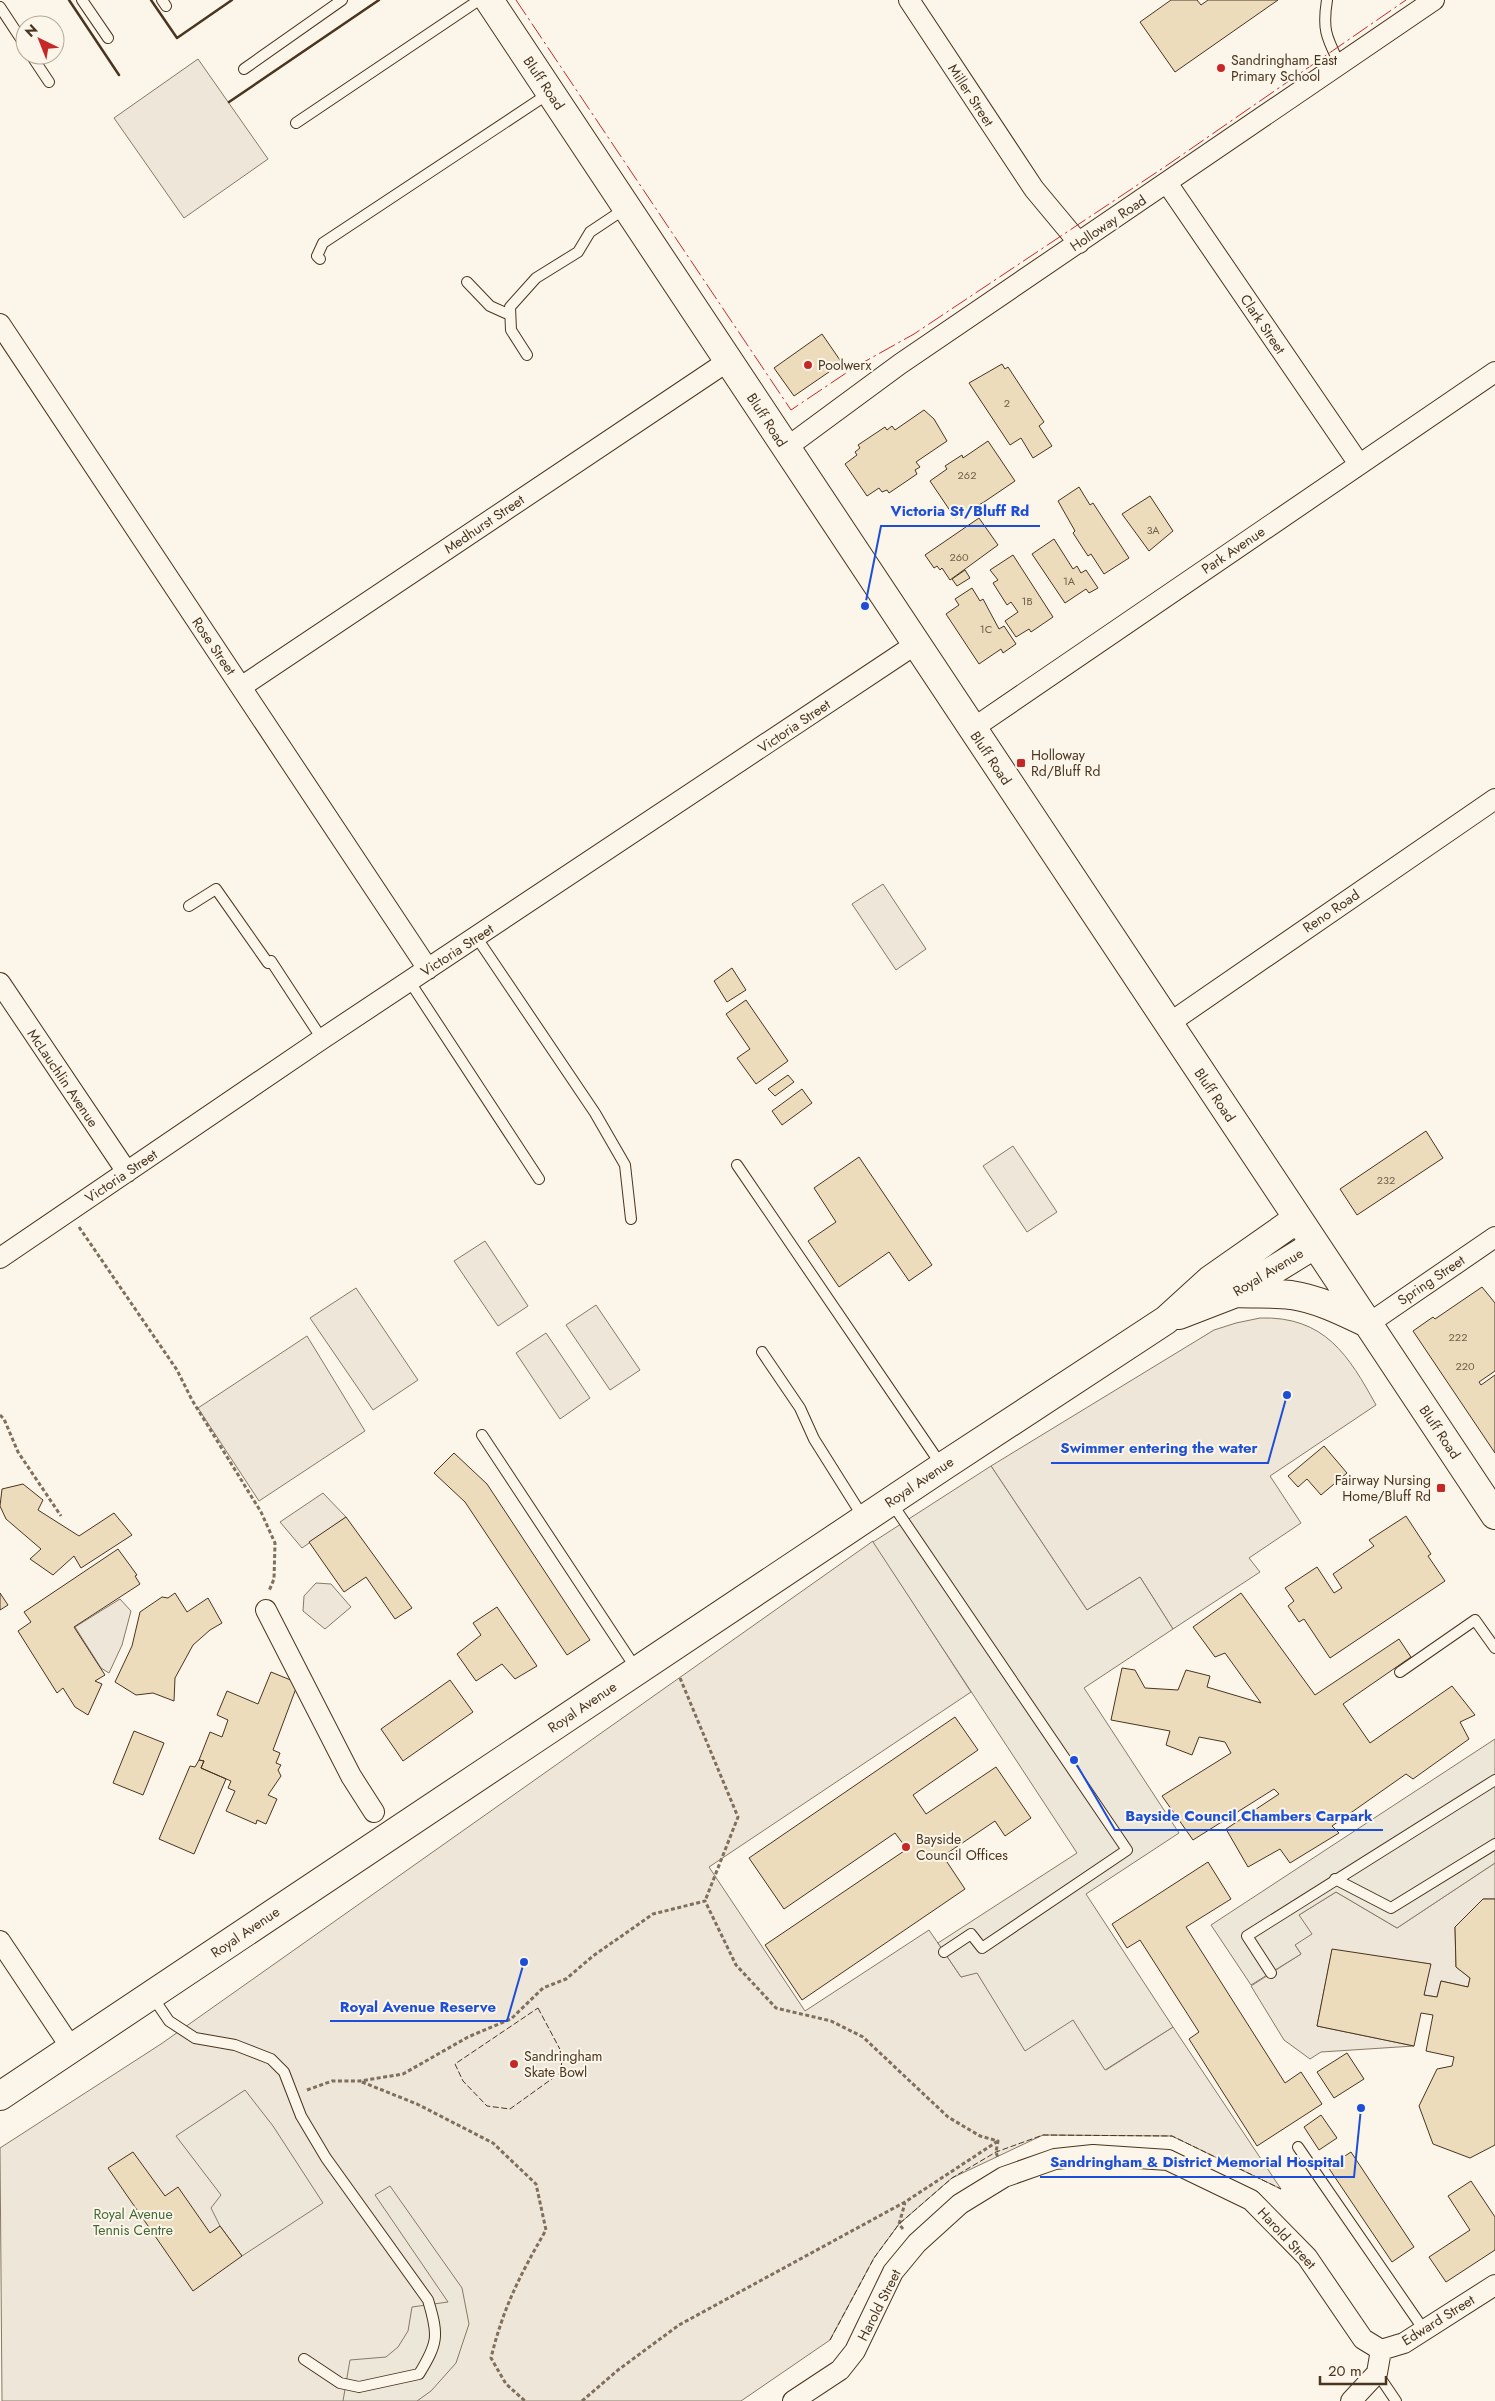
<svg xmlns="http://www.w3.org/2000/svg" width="1495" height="2401" font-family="Jost,sans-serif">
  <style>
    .green { fill: #ede6d9; stroke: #887966 }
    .parking { fill: #ede7d9; stroke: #887966 }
    .building { fill: #ecdcbc; stroke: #4a3520 }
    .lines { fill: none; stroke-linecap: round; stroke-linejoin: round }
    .lane-casing { stroke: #4a3520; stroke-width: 12 }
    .street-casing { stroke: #4a3520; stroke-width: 22 }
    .secondary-casing { stroke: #4a3520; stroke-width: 30 }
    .path { stroke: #7f6f5c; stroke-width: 3; stroke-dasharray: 4 2.5; stroke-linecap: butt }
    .lane { stroke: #fbf6e9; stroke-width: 10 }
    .street { stroke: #fbf6e9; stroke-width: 20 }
    .secondary { stroke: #fbf6e9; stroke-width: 28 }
    .fence { stroke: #4a3520; stroke-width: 1; stroke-dasharray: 6 2.5; stroke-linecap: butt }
    .wall { stroke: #4a3520; stroke-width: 2.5 }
    .power { stroke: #c62828; stroke-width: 1; stroke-dasharray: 18 4 2.5 4; stroke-linecap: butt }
    .poi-dot { fill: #c62828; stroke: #fbf6e9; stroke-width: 2 }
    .labels { text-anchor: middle; stroke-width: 4; stroke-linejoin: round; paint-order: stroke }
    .number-label { font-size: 11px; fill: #725f47 }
    .poi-label { font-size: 14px; fill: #4a3520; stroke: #fbf6e9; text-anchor: start }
    .street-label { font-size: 14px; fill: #4a3520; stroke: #fbf6e9 }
    .park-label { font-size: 14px; fill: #436837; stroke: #fbf6e9 }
    .leader { fill: none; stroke: #1d4ed8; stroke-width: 2 }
    .callout-dot { fill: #1d4ed8; stroke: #fbf6e9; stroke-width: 2 }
    .callout-label { font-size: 15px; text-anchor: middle; font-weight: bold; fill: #1d4ed8; stroke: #fbf6e9; stroke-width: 4; stroke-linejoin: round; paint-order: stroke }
  </style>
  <rect width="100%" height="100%" fill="#fbf6e9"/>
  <path class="green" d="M 198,59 L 268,159 L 184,218 L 114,118 Z
    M 883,884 L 926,949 L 896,970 L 852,904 Z
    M 1013,1146 L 1057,1212 L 1027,1232 L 983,1166 Z
    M 485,1241 L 528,1306 L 498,1326 L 454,1261 Z
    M 356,1288 L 418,1380 L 373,1410 L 310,1318 Z
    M 596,1305 L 640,1370 L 610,1390 L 566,1325 Z
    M 1260,1318 C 1325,1316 1349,1356 1376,1405 L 1270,1476 L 1301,1523 L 1249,1558 L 1260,1572 L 1173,1629 L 1140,1577 L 1087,1610 L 991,1466 L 1214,1330 L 1236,1323 Z
    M 546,1333 L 590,1398 L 560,1419 L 516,1353 Z
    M 307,1336 L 365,1431 L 259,1501 L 198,1408 Z
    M 323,1493 L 346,1517 L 302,1548 L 280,1522 Z
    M 873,1541 L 971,1692 L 709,1867 L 805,2011 L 929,1930 L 961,1977 L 977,1972 L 1025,2050 L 1073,2019 L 1106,2070 L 1173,2027 L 1281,2189 L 1172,2136 L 1043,2135 L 952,2178 L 899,2224 L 874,2258 L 830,2340 L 741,2401 L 2,2401 L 0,2148 L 161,2044 Z
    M 316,1583 L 331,1584 L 351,1607 L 325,1629 L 303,1611 L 304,1596 Z
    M 120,1599 L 131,1611 L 122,1645 L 109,1673 L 101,1668 L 75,1627 Z
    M 1495,1863 L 1495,1899 L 1483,1899 L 1455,1927 L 1456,1967 L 1470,1978 L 1468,1987 L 1441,1981 L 1437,1997 L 1424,1995 L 1430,1964 L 1332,1950 L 1317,2026 L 1414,2046 L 1321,2052 L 1310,2059 L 1284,2040 L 1251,1986 L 1301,1954 L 1295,1945 L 1299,1915 L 1336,1892 L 1397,1928 Z"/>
  <path class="parking" d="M 991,1466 L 1087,1610 L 1140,1577 L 1173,1629 L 1084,1688 L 1179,1833 L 1086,1894 L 1173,2027 L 1105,2070 L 1073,2020 L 1025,2051 L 977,1973 L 961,1977 L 938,1943 L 1077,1853 L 873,1542 Z
    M 1495,1739 L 1495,1863 L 1397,1928 L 1336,1892 L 1299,1915 L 1312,1934 L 1295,1945 L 1301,1954 L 1251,1985 L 1211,1925 Z
    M 245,2090 L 273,2126 L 323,2203 L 242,2256 L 220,2226 L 211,2208 L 221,2195 L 176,2136 Z
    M 390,2186 L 462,2288 L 469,2324 L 456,2363 L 431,2391 L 417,2401 L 343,2401 L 350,2360 L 386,2357 L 398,2347 L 408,2331 L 412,2307 L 448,2302 L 375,2195 Z"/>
  <path class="building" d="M 1171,0 L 1197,0 L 1201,5 L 1208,0 L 1278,0 L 1175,72 L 1140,22 Z
    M 822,334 L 842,363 L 794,396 L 774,368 Z
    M 1002,364 L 1005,369 L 1008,367 L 1044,422 L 1039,426 L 1052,446 L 1033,458 L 1021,438 L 1010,445 L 969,383 Z
    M 924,410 L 934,419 L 947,441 L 916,462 L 920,467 L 915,470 L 917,474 L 889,493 L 887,490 L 882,492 L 879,488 L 867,496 L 845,464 L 857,455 L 855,452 L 860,448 L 858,445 L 885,427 L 887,430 L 892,426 L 895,430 Z
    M 988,441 L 1015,481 L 984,502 L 955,518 L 930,481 L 947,469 L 945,466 L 962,455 L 963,458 Z
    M 1079,487 L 1090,505 L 1093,503 L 1129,558 L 1104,574 L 1091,554 L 1088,556 L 1073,533 L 1075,531 L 1058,501 Z
    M 1150,496 L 1173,531 L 1149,551 L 1122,514 Z
    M 979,518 L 998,545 L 950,580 L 942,568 L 940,570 L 937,566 L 934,568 L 925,555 Z
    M 1054,539 L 1073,569 L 1077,566 L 1081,573 L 1086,570 L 1098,588 L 1089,593 L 1086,589 L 1065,603 L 1032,554 Z
    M 1013,555 L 1053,617 L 1031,632 L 1029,629 L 1016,637 L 1005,621 L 1018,612 L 1011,602 L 1007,605 L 993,583 L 998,580 L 990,570 Z
    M 965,570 L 970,578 L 957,586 L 952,579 Z
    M 972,588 L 980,601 L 983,599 L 999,629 L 1004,626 L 1016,644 L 1003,653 L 1001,649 L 979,664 L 946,614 L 959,605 L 955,599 Z
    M 732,968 L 746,990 L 727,1002 L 714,981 Z
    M 746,1000 L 788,1061 L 756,1084 L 737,1058 L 750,1049 L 726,1014 Z
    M 788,1075 L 794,1082 L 775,1096 L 768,1089 Z
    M 802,1089 L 812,1103 L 782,1125 L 772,1111 Z
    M 1426,1131 L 1443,1158 L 1357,1215 L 1340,1189 Z
    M 859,1157 L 932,1265 L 909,1281 L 889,1252 L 839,1287 L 808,1241 L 836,1222 L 814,1188 Z
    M 1482,1287 L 1495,1303 L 1495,1371 L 1479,1382 L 1481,1385 L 1495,1375 L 1495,1453 L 1413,1331 L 1433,1317 L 1435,1319 Z
    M 1324,1446 L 1347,1473 L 1321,1495 L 1307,1479 L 1298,1487 L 1288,1476 Z
    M 454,1453 L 487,1484 L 590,1640 L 567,1655 L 465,1502 L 434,1473 Z
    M 23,1484 L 43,1500 L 38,1510 L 79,1536 L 114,1513 L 132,1535 L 81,1568 L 74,1556 L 53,1575 L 30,1559 L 41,1549 L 6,1519 L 0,1506 L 2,1489 Z
    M 1406,1516 L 1431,1554 L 1428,1556 L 1445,1581 L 1330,1658 L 1304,1619 L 1299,1622 L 1288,1606 L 1294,1601 L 1285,1588 L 1317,1567 L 1334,1593 L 1342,1588 L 1333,1574 L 1374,1546 L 1369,1540 Z
    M 346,1517 L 412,1608 L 395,1619 L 366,1577 L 344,1592 L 309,1542 Z
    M 118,1549 L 137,1575 L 135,1576 L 140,1584 L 74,1627 L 105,1675 L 95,1681 L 102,1684 L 88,1715 L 75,1707 L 63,1688 L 57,1693 L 18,1631 L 31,1622 L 24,1612 Z
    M 0,1593 L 8,1605 L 0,1610 Z
    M 175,1593 L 187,1612 L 208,1598 L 222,1623 L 210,1630 L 193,1645 L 175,1678 L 174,1701 L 153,1693 L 136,1695 L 115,1682 L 132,1646 L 140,1612 L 162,1597 L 168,1598 Z
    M 1241,1593 L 1315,1695 L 1399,1639 L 1411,1657 L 1343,1704 L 1370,1743 L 1452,1686 L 1475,1715 L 1460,1722 L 1469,1739 L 1413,1779 L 1406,1774 L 1332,1826 L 1339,1833 L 1290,1863 L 1280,1849 L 1248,1867 L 1226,1829 L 1279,1794 L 1274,1789 L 1193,1840 L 1162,1796 L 1231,1753 L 1225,1742 L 1199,1737 L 1192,1755 L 1166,1745 L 1170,1731 L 1111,1720 L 1122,1668 L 1135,1670 L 1145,1688 L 1178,1690 L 1186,1670 L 1210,1676 L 1207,1687 L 1261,1703 L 1225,1653 L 1215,1657 L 1193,1627 Z
    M 497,1607 L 537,1666 L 515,1679 L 502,1664 L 476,1681 L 457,1654 L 481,1635 L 473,1623 Z
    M 271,1672 L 298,1683 L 273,1750 L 280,1753 L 276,1763 L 281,1765 L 278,1770 L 281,1776 L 268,1795 L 277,1799 L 266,1824 L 257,1820 L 256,1824 L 226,1811 L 235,1791 L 228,1788 L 231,1781 L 201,1768 L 204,1761 L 199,1760 L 210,1732 L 222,1737 L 228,1720 L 217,1715 L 227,1691 L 258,1704 Z
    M 450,1680 L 473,1712 L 403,1761 L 381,1729 Z
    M 955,1717 L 978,1750 L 913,1795 L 926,1814 L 996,1767 L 1031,1818 L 1005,1836 L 995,1821 L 943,1856 L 965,1889 L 802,2000 L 765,1945 L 907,1849 L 895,1833 L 784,1909 L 749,1858 Z
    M 134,1731 L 164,1743 L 143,1795 L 113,1783 Z
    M 199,1760 L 204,1761 L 201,1768 L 226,1779 L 194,1854 L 159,1839 L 190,1766 L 195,1767 Z
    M 1208,1862 L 1231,1899 L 1186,1927 L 1285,2083 L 1301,2072 L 1322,2104 L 1257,2146 L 1189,2039 L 1199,2032 L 1140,1940 L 1127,1948 L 1112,1924 Z
    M 1483,1899 L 1495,1899 L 1495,2145 L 1470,2158 L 1433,2144 L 1419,2106 L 1437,2069 L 1452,2066 L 1454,2057 L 1426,2051 L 1433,2015 L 1421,2013 L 1414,2046 L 1317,2026 L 1332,1949 L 1431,1964 L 1424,1995 L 1437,1997 L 1441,1981 L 1468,1987 L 1470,1978 L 1456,1967 L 1455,1927 Z
    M 1347,2053 L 1364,2079 L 1334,2098 L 1317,2072 Z
    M 1321,2115 L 1337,2138 L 1319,2150 L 1304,2127 Z
    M 133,2152 L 165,2196 L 178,2187 L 210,2233 L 220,2226 L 242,2256 L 193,2291 L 108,2168 Z
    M 1351,2152 L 1414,2247 L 1392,2262 L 1328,2167 Z
    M 1471,2181 L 1495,2217 L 1495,2250 L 1446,2282 L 1429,2257 L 1470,2230 L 1448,2196 Z"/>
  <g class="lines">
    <g class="lane-casing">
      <path id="lane" d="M 82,0 L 108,38
        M 162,0 L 166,6
        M 1327,0 C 1322,31 1327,38 1340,65
        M 0,7 L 25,45
        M 31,55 L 49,82
        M 244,69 L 342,0
        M 296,123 L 479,0
        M 320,259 L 317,256 L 323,243 L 548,94
        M 467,282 L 490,306 L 510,315
        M 527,355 L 511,330 L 510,307 L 536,278 L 578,252 L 590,232 L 626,208
        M 189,906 L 216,889 L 268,963 L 271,961 L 322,1039
        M 477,938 L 595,1113 L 625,1165 L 631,1219
        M 410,982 L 539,1179
        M 737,1165 L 942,1466
        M 762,1352 L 800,1408 L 814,1439 L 863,1517
        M 482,1435 L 637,1670
        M 891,1502 L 1127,1850 L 982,1948 L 971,1934 L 944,1952
        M 1400,1672 L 1475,1620 L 1495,1648
        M 1335,1879 L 1391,1908 L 1495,1844
        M 1271,1973 L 1247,1936 L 1495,1780
        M 152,1996 L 169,2021 L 195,2038 L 235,2045 L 271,2059 L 284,2072 L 301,2116 L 326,2158 L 428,2300 C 439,2336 438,2343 419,2374 L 359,2387 L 340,2383 L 304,2359
        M 1298,2147 L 1424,2330
        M 1377,2373 L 1396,2401"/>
    </g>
    <g class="street-casing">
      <path id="street" d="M 909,0 L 1034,189 L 1079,243
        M 1167,183 L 1359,464
        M 0,324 L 428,969
        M 786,448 L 900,364 L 1434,0
        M 241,687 L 728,361
        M 972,729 L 1495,372
        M 0,983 L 127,1172
        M 1168,1024 L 1495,799
        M 0,1258 L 322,1039 L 916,644
        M 1368,1324 L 1495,1237
        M 266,1610 L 351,1776 L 374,1812
        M 0,1941 L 72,2049
        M 1381,2350 L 1404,2343 L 1495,2285
        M 793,2401 L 840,2370 L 855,2351 L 893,2272 L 917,2243 L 960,2204 L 1004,2177 L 1055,2159 L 1093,2155 L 1168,2160 L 1251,2200 L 1307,2257 L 1363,2339 L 1381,2350
        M 1351,2401 L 1377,2373 L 1381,2350"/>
    </g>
    <g class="secondary-casing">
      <path id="secondary" d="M 489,0 L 1495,1515
        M 1236,1293 C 1254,1294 1273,1293 1291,1295 C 1318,1299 1342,1311 1367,1323
        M 1179,1315 L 1236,1293 L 1314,1245
        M 0,2096 L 942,1467 L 1166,1320 L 1210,1280 L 1297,1219"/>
    </g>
    <path class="path" d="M 79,1227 L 177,1370 L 192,1400 L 261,1512 L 275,1543 L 274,1579 L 269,1591
      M 0,1415 L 4,1419 L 18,1452 L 61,1516
      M 680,1678 L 738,1817 L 705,1901
      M 362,2082 L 417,2104 L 493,2143 L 536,2184 L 546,2230 C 520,2275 503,2308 491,2358 L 506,2384 L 525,2401
      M 307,2090 L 332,2081 L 360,2081 L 403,2074 L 468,2037 L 511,2019 L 543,1988 L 566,1979 L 593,1956 L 653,1914 L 705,1901 L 736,1965 L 776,2008 L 831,2021 L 863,2037 L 948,2117 L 980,2136 L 998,2141 L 996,2152 L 998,2158
      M 903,2229 L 899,2224 L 905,2203
      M 582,2401 L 618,2370 L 679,2325 L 905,2202 L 998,2141"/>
    <use href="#lane" class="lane"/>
    <use href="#street" class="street"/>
    <use href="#secondary" class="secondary"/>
    <path class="fence" d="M 538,2008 L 563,2055 L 560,2073 L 510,2109 L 487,2106 L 463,2081 L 455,2064 Z
      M 830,2340 L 874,2258 L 899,2224 L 952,2178 L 996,2152 L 1043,2135 L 1172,2136 L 1281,2189"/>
    <path class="wall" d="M 69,0 L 119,75
      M 151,0 L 177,38 L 232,0
      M 229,102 L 379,0"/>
    <path class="power" d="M 516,0 L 791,410 L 855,367 L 914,334 L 1166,166 L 1406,0"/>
  </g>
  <g class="poi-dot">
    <circle cx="1221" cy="68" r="5"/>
    <circle cx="808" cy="365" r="5"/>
    <rect x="1016" y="758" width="10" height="10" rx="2.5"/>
    <rect x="1436" y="1483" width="10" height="10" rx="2.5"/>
    <circle cx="906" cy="1847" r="5"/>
    <circle cx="514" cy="2064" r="5"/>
  </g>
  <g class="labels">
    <g class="number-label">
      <text x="1007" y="407">2</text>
      <text x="967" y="479">262</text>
      <text x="1153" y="534">3A</text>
      <text x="959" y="561">260</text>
      <text x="1069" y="585">1A</text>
      <text x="1027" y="605">1B</text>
      <text x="986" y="633">1C</text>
      <text x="1386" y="1184">232</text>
      <text x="1458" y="1341">222</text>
      <text x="1465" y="1370">220</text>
    </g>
    <g class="poi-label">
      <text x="1231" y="65">Sandringham East<tspan x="1231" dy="16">Primary School</tspan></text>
      <text x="818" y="370">Poolwerx</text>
      <text x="1031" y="760">Holloway<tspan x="1031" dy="16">Rd/Bluff Rd</tspan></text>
      <text x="1431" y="1485" text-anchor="end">Fairway Nursing<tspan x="1431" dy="16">Home/Bluff Rd</tspan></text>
      <text x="916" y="1844">Bayside<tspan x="916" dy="16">Council Offices</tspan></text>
      <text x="524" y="2061">Sandringham<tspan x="524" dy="16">Skate Bowl</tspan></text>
    </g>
    <g class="street-label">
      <text transform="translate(544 83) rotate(56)" y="5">Bluff Road</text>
      <text transform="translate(971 95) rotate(57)" y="5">Miller Street</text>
      <text transform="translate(1108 223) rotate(-34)" y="5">Holloway Road</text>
      <text transform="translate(1263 324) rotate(56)" y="5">Clark Street</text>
      <text transform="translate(767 420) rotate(57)" y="5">Bluff Road</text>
      <text transform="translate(484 524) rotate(-34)" y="5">Medhurst Street</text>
      <text transform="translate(1233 550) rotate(-34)" y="5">Park Avenue</text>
      <text transform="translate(214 646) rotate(56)" y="5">Rose Street</text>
      <text transform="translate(794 726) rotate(-34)" y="5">Victoria Street</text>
      <text transform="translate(991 758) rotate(56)" y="5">Bluff Road</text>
      <text transform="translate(1331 911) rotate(-34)" y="5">Reno Road</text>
      <text transform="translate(457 950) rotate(-33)" y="5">Victoria Street</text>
      <text transform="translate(63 1078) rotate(56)" y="5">McLauchlin Avenue</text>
      <text transform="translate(1215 1095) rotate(56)" y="5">Bluff Road</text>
      <text transform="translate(121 1176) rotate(-34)" y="5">Victoria Street</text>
      <text transform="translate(1268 1272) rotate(-31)" y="5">Royal Avenue</text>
      <text transform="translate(1431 1280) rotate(-34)" y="5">Spring Street</text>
      <text transform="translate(1440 1432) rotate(56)" y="5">Bluff Road</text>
      <text transform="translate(919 1482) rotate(-34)" y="5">Royal Avenue</text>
      <text transform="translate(582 1707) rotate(-34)" y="5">Royal Avenue</text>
      <text transform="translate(245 1932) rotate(-34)" y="5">Royal Avenue</text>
      <text transform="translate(1287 2238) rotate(47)" y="5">Harold Street</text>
      <text transform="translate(879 2305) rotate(-63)" y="5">Harold Street</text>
      <text transform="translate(1438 2320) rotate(-32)" y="5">Edward Street</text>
    </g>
    <g class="park-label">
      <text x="133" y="2219">Royal Avenue<tspan x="133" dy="16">Tennis Centre</tspan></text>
    </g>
  </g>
  <path class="leader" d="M865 606L881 526H1040M1287 1395L1268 1463H1051M1074 1760L1115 1830H1383M524 1962L507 2021H330M1361 2108L1354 2177H1040"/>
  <g class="callout-dot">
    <circle cx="865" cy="606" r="5"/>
    <circle cx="1287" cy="1395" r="5"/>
    <circle cx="1074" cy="1760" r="5"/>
    <circle cx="524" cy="1962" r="5"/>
    <circle cx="1361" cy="2108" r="5"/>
  </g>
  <g class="callout-label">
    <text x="960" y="516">Victoria St/Bluff Rd</text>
    <text x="1159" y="1453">Swimmer entering the water</text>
    <text x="1249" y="1821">Bayside Council Chambers Carpark</text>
    <text x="418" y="2012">Royal Avenue Reserve</text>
    <text x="1197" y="2167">Sandringham &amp; District Memorial Hospital</text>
  </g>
  <g transform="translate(40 40) rotate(317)"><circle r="24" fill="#fbf6e9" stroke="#b4a999"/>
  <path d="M0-4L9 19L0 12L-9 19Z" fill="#c62828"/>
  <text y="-8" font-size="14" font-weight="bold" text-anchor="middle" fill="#4a3520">N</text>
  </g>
  <path d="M1320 2376v8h66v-8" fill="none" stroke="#4a3520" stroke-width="2.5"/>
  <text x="1328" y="2376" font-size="15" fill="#4a3520" stroke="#fbf6e9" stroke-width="4" paint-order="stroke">20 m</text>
</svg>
